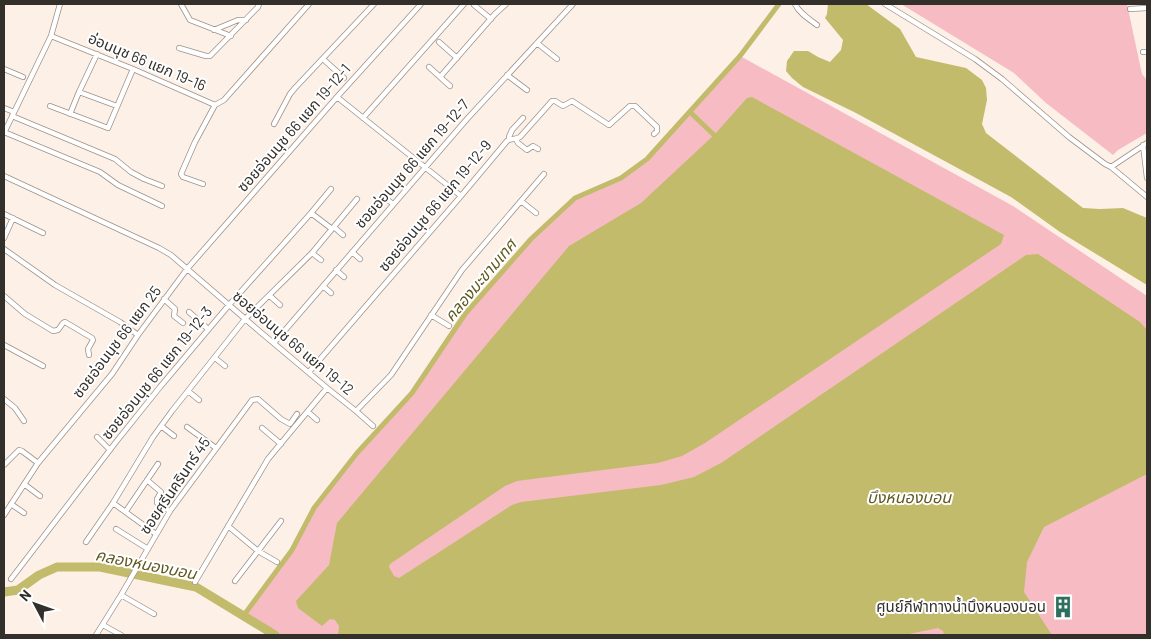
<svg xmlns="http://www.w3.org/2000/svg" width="1151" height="639" font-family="Barlow,'Noto Sans Thai',sans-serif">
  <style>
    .green { fill: #f7bcc3 }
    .water { fill: #c2bb6b }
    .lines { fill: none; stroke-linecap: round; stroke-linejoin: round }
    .canal { stroke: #c2bb6b; stroke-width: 5 }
    .river { stroke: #c2bb6b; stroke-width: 9 }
    .street-casing { stroke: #9d9189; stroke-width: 6 }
    .street { stroke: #fff; stroke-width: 4.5 }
    .labels { text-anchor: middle; stroke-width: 4; stroke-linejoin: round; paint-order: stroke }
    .street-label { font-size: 15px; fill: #332f2b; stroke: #fff }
    .poi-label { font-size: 15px; fill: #332f2b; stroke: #fff; text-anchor: end }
    .water-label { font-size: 16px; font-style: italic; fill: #5f591f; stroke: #fff }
  </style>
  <rect width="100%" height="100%" fill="#fcf0e7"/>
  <path class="green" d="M 901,4 L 1127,4 L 1142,74 L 1147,80 L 1147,133 L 1118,150 L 1113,155 L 1046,103 L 1014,73 Z
    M 740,56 L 1013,206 L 1147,296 L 1147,635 L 275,635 L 244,615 L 292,550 L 314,508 L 357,453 L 412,393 L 465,314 L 531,239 L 575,198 L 621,178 L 647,159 Z"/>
  <path class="water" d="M 828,4 L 866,4 L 900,29 L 916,57 L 966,68 L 982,80 L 986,88 L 987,100 L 982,124 L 986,133 L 1083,208 L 1100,209 L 1123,208 L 1147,218 L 1147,285 L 1060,232 L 1011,197 L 856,113 L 803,87 L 792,78 L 786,71 L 787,61 L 794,51 L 808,51 L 818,57 L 830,62 L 841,50 L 843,40 L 825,18 L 827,14 Z
    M 752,97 L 1004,235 L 1001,244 L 705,443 L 682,456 L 658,463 L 517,481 L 505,486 L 390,564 L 389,567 L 394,576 L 399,578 L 512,505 L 521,502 L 661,485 L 694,477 L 721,463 L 1026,255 L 1038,254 L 1140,322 L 1147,330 L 1147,474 L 1044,527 L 1027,562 L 1024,592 L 1052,635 L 944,635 L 943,631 L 938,628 L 904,635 L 338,635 L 339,626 L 335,620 L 330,619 L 322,626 L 298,608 L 296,601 L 329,565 L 337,523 L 569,246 L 641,203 L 714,135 L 747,98 Z"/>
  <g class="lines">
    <path class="canal" d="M 690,112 L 714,135
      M 244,615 L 292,550 L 314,508 L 357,453 L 412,393 L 465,314 L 531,239 L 575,198 L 621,178 L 647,159 L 740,56 L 779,4"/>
    <path class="river" d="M 4,592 L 18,590 L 39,575 L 57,567 L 100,567 L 196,587 L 275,635"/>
    <g class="street-casing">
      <path id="street" d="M 181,4 L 190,20 L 231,36
        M 795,4 C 799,13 809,19 817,25
        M 885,4 L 975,59 L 1002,79 L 1069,137 L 1105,164 L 1111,167 L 1147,197
        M 474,5 L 491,19
        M 1130,9 L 1147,8
        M 214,30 L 238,20 L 246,20
        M 51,36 L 133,69 L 215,105 L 224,100 L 309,4
        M 439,42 L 457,58
        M 537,43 L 557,59
        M 179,48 L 206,56 L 210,56 L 258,7 L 259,4
        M 1143,52 L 1147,52
        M 97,54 L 79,92 L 117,106
        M 323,59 L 344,78
        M 429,67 L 450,86
        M 4,69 L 23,77
        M 507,75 L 527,90
        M 440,77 L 495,14 L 506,4
        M 337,97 L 461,196
        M 50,106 L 108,128 L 133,69
        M 4,108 L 14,112
        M 70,114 L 79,92
        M 12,116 L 115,159 L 131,172 L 144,179 L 162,186
        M 363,118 L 464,4
        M 274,124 L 290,94 L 295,88 L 374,4
        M 4,132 L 100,172 L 118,185 L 162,206
        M 4,133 L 51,36 L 60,4
        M 510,139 L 509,137 L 512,130 L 523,118
        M 516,139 L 518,143 L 527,150 L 533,146 L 538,149
        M 1143,145 L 1147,178
        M 1111,167 L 1147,143
        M 4,176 L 159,248 L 171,255 L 258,330 L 327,388 L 356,411 L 391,375 L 462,270 L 544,174
        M 203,184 L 183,177 L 181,174 L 195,142 L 215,105
        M 384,197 L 393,204
        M 521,201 L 536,213
        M 311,213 L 332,229
        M 4,214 L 43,233
        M 334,227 L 343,235
        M 4,238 L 13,218
        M 4,249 L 55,285 L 120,322 L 138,335
        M 352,252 L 360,259
        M 312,253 L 321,260
        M 336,270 L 344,277
        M 323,286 L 331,293
        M 4,296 L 25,314 L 53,331 L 58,330 L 63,323 L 65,322 L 92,338 L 93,340 L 88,349 L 89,355
        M 270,296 L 280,305
        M 164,299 L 175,309 L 174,316 L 183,323
        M 189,312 L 208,329
        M 431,315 L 449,326
        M 274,330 L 280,336
        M 274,343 L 467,119 L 573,4
        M 4,345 L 43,366
        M 215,358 L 225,366
        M 309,372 L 461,196 L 507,141 C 511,138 515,140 520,137 L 552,101 L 555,101 L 563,106 L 572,101 L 609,125 L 630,106 L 635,106 L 657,127 L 657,131 L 654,134
        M 188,391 L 199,400
        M 4,399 L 15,408 L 24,421
        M 356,411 L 373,426
        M 308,412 L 317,420
        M 161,426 L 174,436
        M 187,427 L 216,448
        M 262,428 L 281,444
        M 97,437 L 110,450
        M 4,465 L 19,450 L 22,451 L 38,463 L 97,392 L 112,374 L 138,335 L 187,269 L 337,97 L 421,4
        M 147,480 L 161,492 L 157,499 L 157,503 L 161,506 L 170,511
        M 24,484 L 40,496
        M 113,503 L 156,534
        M 11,504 L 24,513
        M 126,511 L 158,464
        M 4,515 L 38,463
        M 228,526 L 258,551 L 277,562
        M 116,529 L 148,549
        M 86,542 L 113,503 L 153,437 L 172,411 L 245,319 L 312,253 L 357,199
        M 11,579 L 116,442 L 160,387 L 229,305 L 311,213 L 331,189
        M 235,581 L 281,521
        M 195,582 L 268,459 L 327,388
        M 121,595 L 154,614
        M 103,625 L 121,635
        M 96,635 L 121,595 L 170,511 L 252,400 L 258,399 L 281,419 L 290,424 L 297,414"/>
    </g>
    <use href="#street" class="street"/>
  </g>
  <defs>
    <g id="building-bare" transform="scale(1.725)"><path d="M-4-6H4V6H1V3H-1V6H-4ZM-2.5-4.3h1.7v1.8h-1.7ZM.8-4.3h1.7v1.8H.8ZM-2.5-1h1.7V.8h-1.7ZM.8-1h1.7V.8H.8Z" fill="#2d6e5d" stroke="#fff" stroke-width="2.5" paint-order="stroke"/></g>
  </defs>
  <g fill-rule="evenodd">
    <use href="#building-bare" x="1063" y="607"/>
  </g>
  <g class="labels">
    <g class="street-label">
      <text transform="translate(147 62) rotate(23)" y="5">อ่อนนุช 66 แยก 19-16</text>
      <text transform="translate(294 128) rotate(-49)" y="5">ซอยอ่อนนุช 66 แยก 19-12-1</text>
      <text transform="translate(412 164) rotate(-49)" y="5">ซอยอ่อนนุช 66 แยก 19-12-7</text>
      <text transform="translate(435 206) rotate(-50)" y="5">ซอยอ่อนนุช 66 แยก 19-12-9</text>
      <text transform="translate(117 342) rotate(-53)" y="5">ซอยอ่อนนุช 66 แยก 25</text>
      <text transform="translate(293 343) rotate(40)" y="5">ซอยอ่อนนุช 66 แยก 19-12</text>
      <text transform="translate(157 373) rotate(-51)" y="5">ซอยอ่อนนุช 66 แยก 19-12-3</text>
      <text transform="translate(175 486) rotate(-56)" y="5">ซอยศรีนครินทร์ 45</text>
    </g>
    <g class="poi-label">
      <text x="1046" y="612">ศูนย์กีฬาทางน้ำบึงหนองบอน</text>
    </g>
    <g class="water-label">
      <text transform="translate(480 280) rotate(-50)" y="6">คลองมะขามเทศ</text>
      <text x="909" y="503">บึงหนองบอน</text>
      <text transform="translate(146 564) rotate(11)" y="6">คลองหนองบอน</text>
    </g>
  </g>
  <rect width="1151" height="639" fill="none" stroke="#332f2b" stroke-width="10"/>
  <g transform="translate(35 604) rotate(311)" stroke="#ffffff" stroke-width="4" paint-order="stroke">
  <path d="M0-4L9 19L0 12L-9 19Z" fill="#332f2b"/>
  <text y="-8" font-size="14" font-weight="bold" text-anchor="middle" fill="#332f2b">N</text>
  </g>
</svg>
